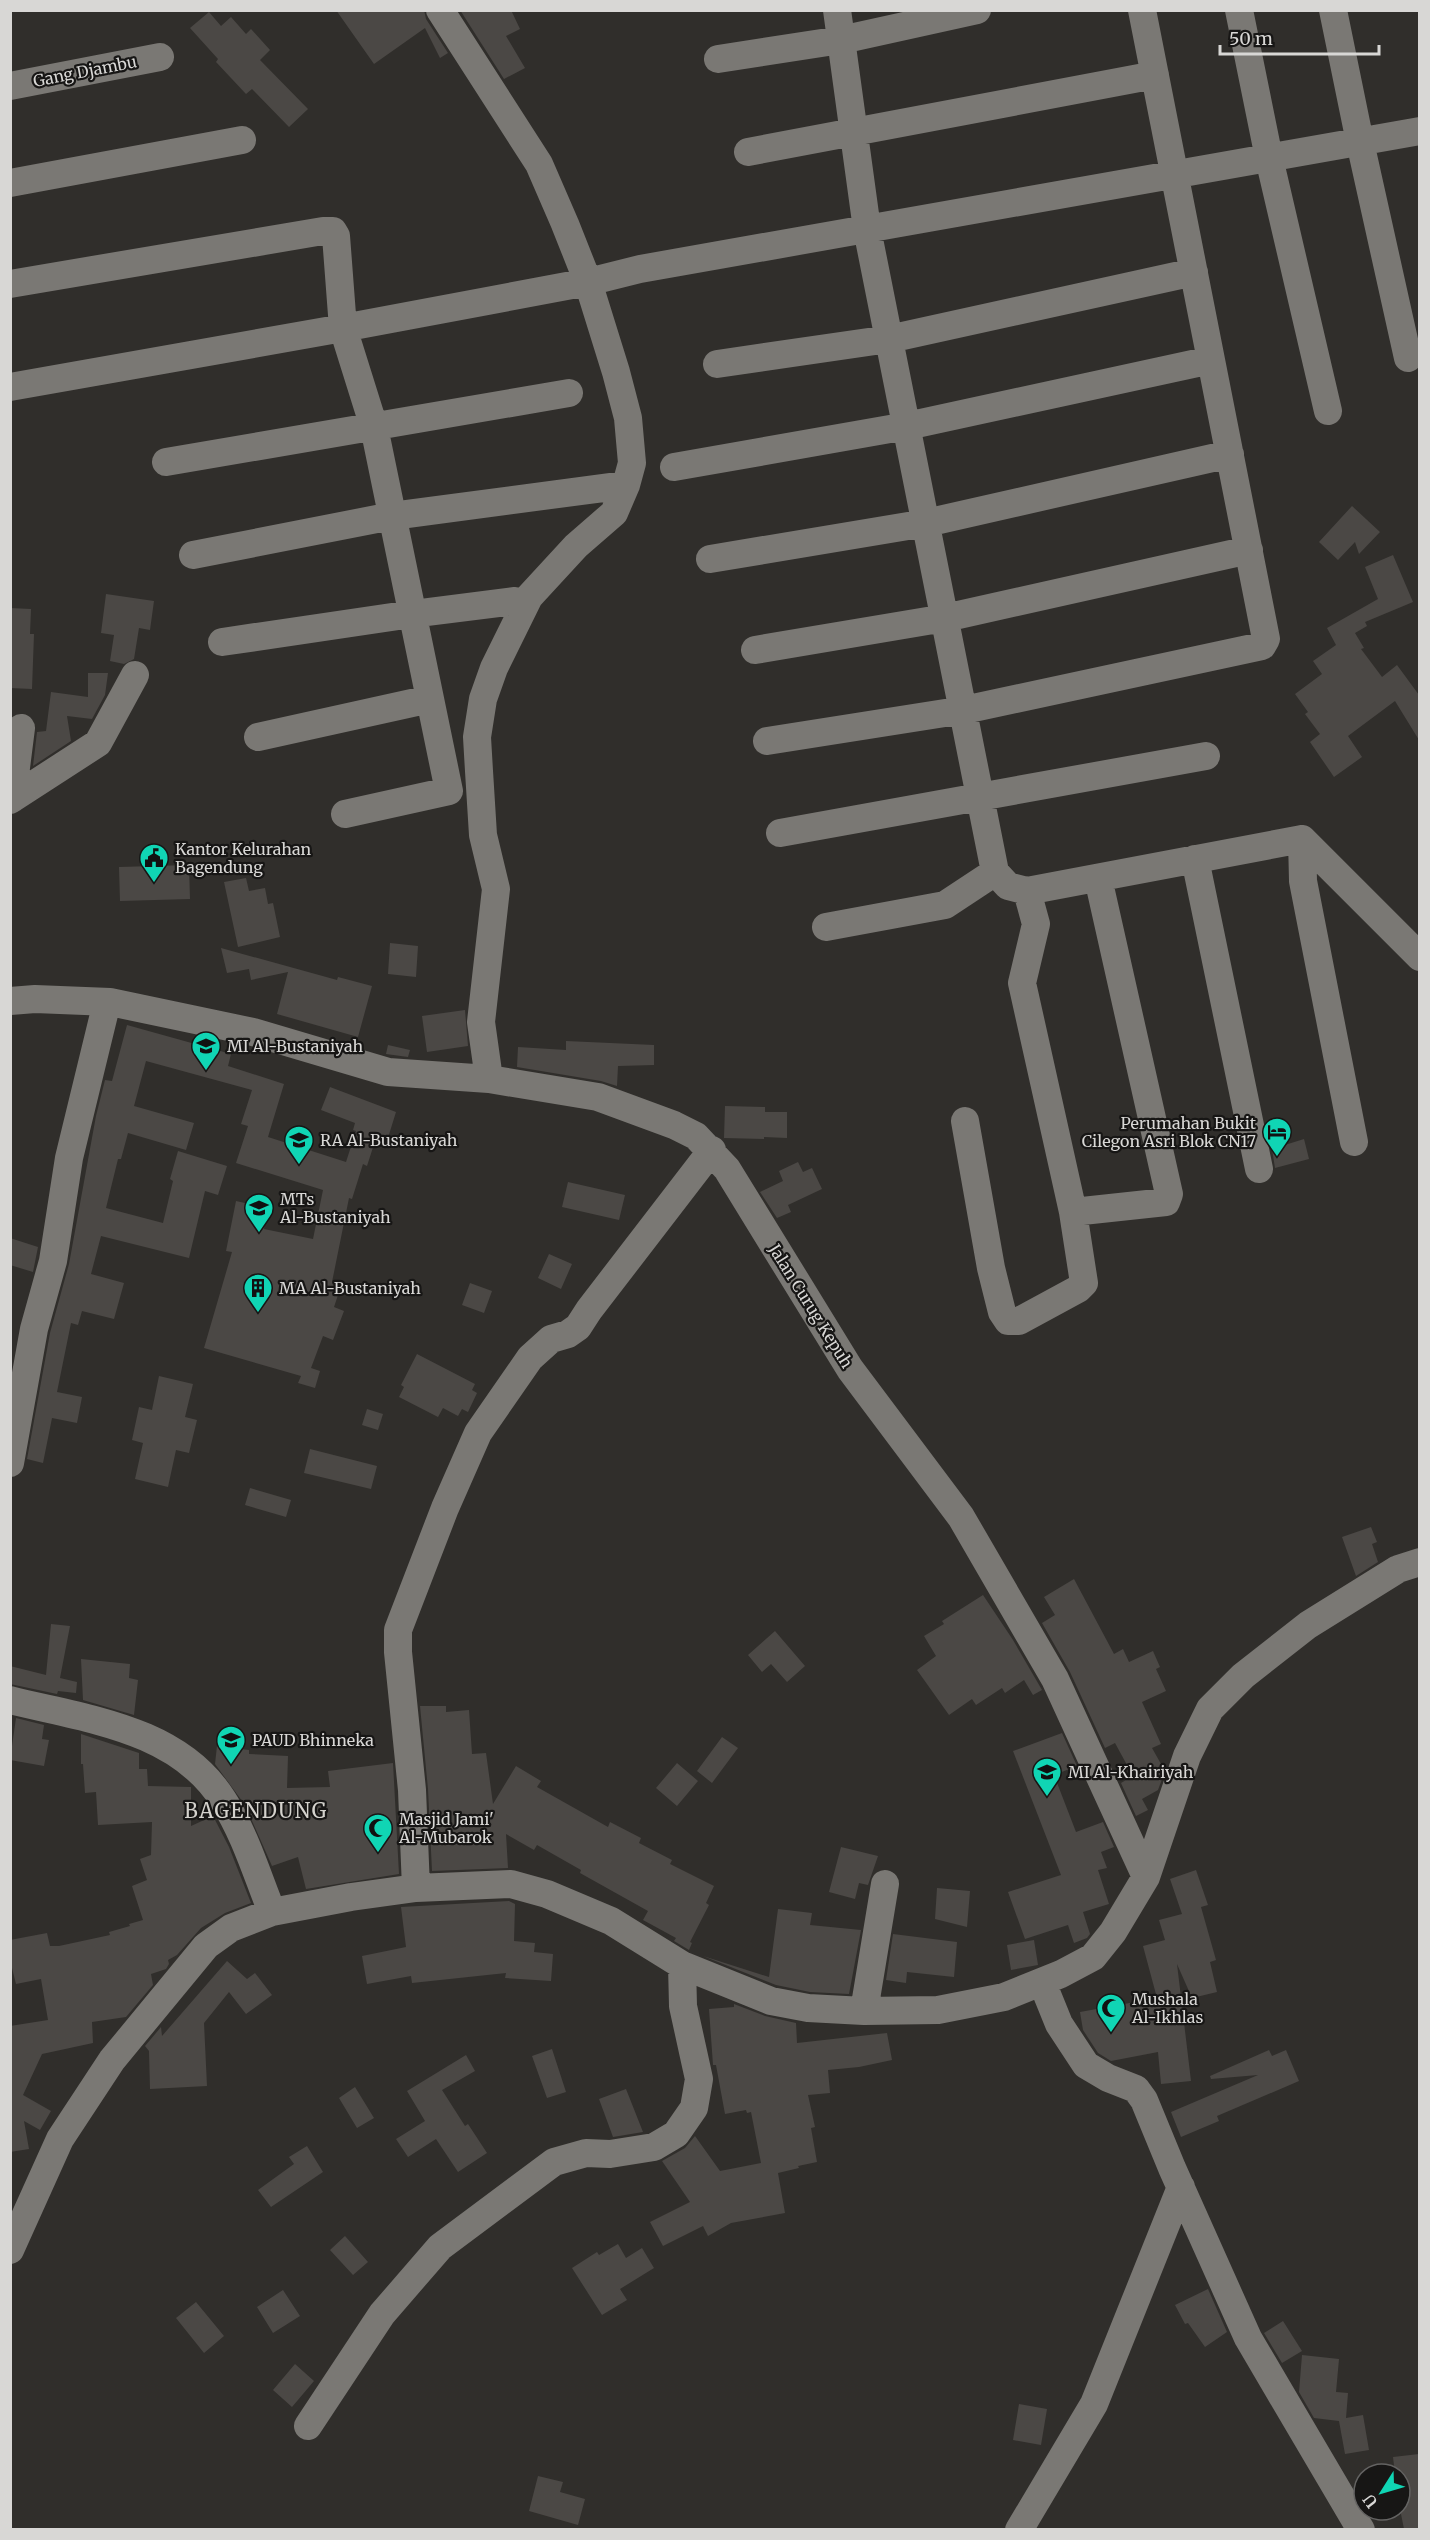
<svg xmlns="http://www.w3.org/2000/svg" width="1430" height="2540" font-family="Merriweather,serif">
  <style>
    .building { fill: #4b4845 }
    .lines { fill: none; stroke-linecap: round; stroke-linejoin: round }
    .minor { stroke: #7a7874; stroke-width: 28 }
    .labels { text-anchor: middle; stroke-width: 4.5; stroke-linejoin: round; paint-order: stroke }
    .street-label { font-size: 16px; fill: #d8d7d5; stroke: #171615 }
    .poi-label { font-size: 16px; fill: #d8d7d5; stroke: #171615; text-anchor: start }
    .quarter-label { font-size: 20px; letter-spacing: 1.5px; fill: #d4d2cd; stroke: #171615 }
  </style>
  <rect width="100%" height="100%" fill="#302e2b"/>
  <path class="building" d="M 336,10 L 424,10 L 426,19 L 448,53 L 440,58 L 425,28 L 374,64 Z
    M 460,10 L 511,10 L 520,29 L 506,36 L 525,68 L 504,79 Z
    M 209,12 L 221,26 L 231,17 L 246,34 L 251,29 L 270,50 L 260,60 L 308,109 L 289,127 L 252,89 L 246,94 L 216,62 L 218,59 L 190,28 Z
    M 1352,506 L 1380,532 L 1359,554 L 1355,542 L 1338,560 L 1319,542 Z
    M 1393,555 L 1413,602 L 1365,622 L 1367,626 L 1355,633 L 1364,648 L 1361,649 L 1382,677 L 1397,665 L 1419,695 L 1419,740 L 1395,701 L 1348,736 L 1362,757 L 1334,777 L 1310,742 L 1320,734 L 1305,714 L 1308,712 L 1295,694 L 1322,674 L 1313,661 L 1336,645 L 1327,628 L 1378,599 L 1365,567 Z
    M 106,594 L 154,601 L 150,630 L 139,628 L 134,659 L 124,664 L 110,661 L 114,635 L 101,633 Z
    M 10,608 L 31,609 L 30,634 L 34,634 L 32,689 L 10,688 Z
    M 88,673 L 108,673 L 105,695 L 92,719 L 67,716 L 71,741 L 33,766 L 37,732 L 46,731 L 51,692 L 88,697 Z
    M 189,865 L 190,899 L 120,901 L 119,867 Z
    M 246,878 L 249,891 L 265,888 L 268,904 L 273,903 L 280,937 L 238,947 L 224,882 Z
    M 390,943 L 418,946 L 416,977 L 388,974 Z
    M 221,948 L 337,980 L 338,977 L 372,986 L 358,1037 L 277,1014 L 288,972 L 251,980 L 249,969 L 227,973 Z
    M 465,1010 L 468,1046 L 427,1052 L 422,1016 Z
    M 127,1025 L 231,1054 L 228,1066 L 284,1084 L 268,1137 L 346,1162 L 356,1131 L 353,1130 L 355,1123 L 321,1110 L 330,1087 L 396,1112 L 387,1141 L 376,1138 L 367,1166 L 363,1164 L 352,1199 L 349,1198 L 332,1282 L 341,1286 L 334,1307 L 344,1311 L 333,1340 L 323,1336 L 311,1368 L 320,1371 L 315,1388 L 298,1383 L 301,1376 L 204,1348 L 232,1252 L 226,1251 L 236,1201 L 268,1208 L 264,1229 L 313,1239 L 323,1190 L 236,1163 L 248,1126 L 241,1124 L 252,1090 L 146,1061 L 134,1106 L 194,1123 L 186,1150 L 128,1133 L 121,1159 L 118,1159 L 106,1208 L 163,1223 L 173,1181 L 170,1179 L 178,1151 L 227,1166 L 218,1195 L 205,1191 L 189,1258 L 101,1236 L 91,1274 L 124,1283 L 114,1319 L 82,1311 L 78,1325 L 71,1323 L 57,1392 L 82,1397 L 77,1423 L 52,1418 L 43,1463 L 27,1459 L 50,1333 L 69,1264 L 96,1116 L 105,1080 L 112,1081 Z
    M 566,1041 L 654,1045 L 654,1065 L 618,1066 L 617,1086 L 601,1081 L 517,1067 L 518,1047 L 566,1050 Z
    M 388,1045 L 410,1050 L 408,1057 L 386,1054 Z
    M 725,1106 L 765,1107 L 765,1112 L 787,1112 L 787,1138 L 764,1137 L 764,1139 L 724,1138 Z
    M 1304,1139 L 1309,1159 L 1275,1168 L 1272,1149 Z
    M 798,1162 L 803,1172 L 812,1168 L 822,1189 L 788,1205 L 791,1212 L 777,1218 L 760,1192 L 783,1181 L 779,1171 Z
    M 568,1182 L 625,1195 L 619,1220 L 562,1207 Z
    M 10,1238 L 38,1247 L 33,1272 L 10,1265 Z
    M 549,1254 L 572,1264 L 561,1289 L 538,1278 Z
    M 470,1283 L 492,1291 L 484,1313 L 462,1305 Z
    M 417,1354 L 475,1384 L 472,1390 L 477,1393 L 468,1412 L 462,1409 L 458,1416 L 443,1408 L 438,1417 L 399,1397 L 404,1387 L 401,1385 Z
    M 159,1376 L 193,1384 L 185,1417 L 197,1420 L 189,1453 L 176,1450 L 168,1487 L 135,1479 L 143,1443 L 132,1440 L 139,1407 L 152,1410 Z
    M 367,1409 L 383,1414 L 378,1430 L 362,1425 Z
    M 310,1449 L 377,1466 L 371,1489 L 304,1473 Z
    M 250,1488 L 291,1500 L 286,1517 L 245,1505 Z
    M 1371,1527 L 1377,1542 L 1372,1544 L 1378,1562 L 1356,1576 L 1342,1537 Z
    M 1074,1579 L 1114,1654 L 1123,1649 L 1129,1662 L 1153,1651 L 1160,1667 L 1156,1669 L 1166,1691 L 1142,1702 L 1161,1744 L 1152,1748 L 1165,1771 L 1158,1790 L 1142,1799 L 1148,1810 L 1136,1816 L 1121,1783 L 1133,1776 L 1115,1743 L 1105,1748 L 1070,1672 L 1042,1623 L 1055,1615 L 1044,1597 Z
    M 983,1595 L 1013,1640 L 1042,1690 L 1033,1695 L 1024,1680 L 1005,1693 L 1002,1688 L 976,1705 L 972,1699 L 949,1715 L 917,1670 L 936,1656 L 924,1636 L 944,1624 L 942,1621 Z
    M 51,1624 L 70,1626 L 60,1678 L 77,1682 L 76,1693 L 58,1691 L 57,1694 L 10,1684 L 10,1666 L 46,1675 Z
    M 775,1631 L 805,1666 L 787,1682 L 771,1664 L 762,1672 L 748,1655 Z
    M 81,1659 L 130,1664 L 129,1678 L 138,1680 L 134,1715 L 83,1700 Z
    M 420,1706 L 446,1706 L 446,1712 L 469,1710 L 472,1754 L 486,1753 L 493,1804 L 516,1766 L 541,1781 L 537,1787 L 608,1827 L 610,1822 L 641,1838 L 639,1843 L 672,1860 L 670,1864 L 714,1886 L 706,1903 L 709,1905 L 690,1942 L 692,1943 L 689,1950 L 674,1941 L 676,1938 L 643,1920 L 648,1911 L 580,1873 L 581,1870 L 537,1845 L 534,1850 L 506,1834 L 508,1868 L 432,1871 L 428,1789 Z
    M 16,1718 L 44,1725 L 42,1739 L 49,1740 L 44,1766 L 10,1760 Z
    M 1062,1733 L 1077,1766 L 1054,1775 L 1076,1832 L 1103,1822 L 1114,1847 L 1101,1852 L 1107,1868 L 1098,1870 L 1109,1904 L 1083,1912 L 1090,1934 L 1087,1938 L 1074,1943 L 1068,1925 L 1025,1939 L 1008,1892 L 1061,1875 L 1013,1751 Z
    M 81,1734 L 139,1753 L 139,1769 L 147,1769 L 148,1786 L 191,1787 L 191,1826 L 213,1816 L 229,1847 L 251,1903 L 225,1913 L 201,1928 L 177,1955 L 168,1960 L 169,1964 L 166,1969 L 151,1974 L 153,1985 L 126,2017 L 92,2022 L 93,2043 L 42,2054 L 23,2095 L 51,2111 L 40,2130 L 24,2121 L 29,2149 L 10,2152 L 10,2026 L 48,2020 L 41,1979 L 16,1984 L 10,1960 L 10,1940 L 47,1933 L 50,1946 L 59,1946 L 110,1935 L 109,1932 L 130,1926 L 129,1924 L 143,1920 L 132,1886 L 147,1880 L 140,1859 L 151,1855 L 152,1822 L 98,1825 L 96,1792 L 85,1793 L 83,1764 L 81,1764 Z
    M 722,1737 L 738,1748 L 712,1783 L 697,1771 Z
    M 217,1746 L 249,1750 L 249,1754 L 288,1756 L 287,1788 L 330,1787 L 328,1771 L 393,1763 L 399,1874 L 306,1889 L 298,1857 L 272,1866 L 245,1805 L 215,1764 Z
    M 677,1763 L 698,1781 L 677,1806 L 656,1788 Z
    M 841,1847 L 878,1856 L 868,1885 L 859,1883 L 855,1899 L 829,1892 Z
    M 1196,1870 L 1208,1905 L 1201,1907 L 1216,1960 L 1210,1962 L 1217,1992 L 1192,1998 L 1177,1964 L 1191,2081 L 1161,2084 L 1158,2052 L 1111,2061 L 1098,2053 L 1083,2030 L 1080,2012 L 1157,1998 L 1143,1946 L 1165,1940 L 1159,1920 L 1182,1914 L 1170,1879 Z
    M 937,1888 L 970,1891 L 967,1927 L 935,1919 Z
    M 509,1901 L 515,1904 L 514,1941 L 535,1943 L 534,1952 L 553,1954 L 551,1981 L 505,1978 L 506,1973 L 412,1983 L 411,1976 L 367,1984 L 362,1956 L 406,1947 L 401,1907 Z
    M 778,1909 L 812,1913 L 810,1925 L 861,1930 L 849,1994 L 810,1992 L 776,1985 L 703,1956 L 769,1977 Z
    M 893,1934 L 957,1942 L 954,1977 L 907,1972 L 906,1983 L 886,1980 Z
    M 1034,1940 L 1038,1965 L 1011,1970 L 1007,1945 Z
    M 227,1961 L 247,1979 L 255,1973 L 272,1995 L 246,2014 L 229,1992 L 204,2023 L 207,2086 L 150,2089 L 149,2051 L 145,2046 L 161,2027 L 162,2036 Z
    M 734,2004 L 765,2016 L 796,2023 L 797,2043 L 887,2033 L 892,2060 L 859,2067 L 828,2070 L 830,2093 L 808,2095 L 815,2127 L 811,2128 L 817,2162 L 798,2166 L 799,2168 L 778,2173 L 785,2213 L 731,2223 L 708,2236 L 703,2226 L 663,2246 L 650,2222 L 690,2202 L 662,2161 L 685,2148 L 695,2136 L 720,2171 L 761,2163 L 751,2112 L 747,2113 L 746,2110 L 725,2114 L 716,2065 L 713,2065 L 709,2009 L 734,2007 Z
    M 552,2049 L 566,2092 L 547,2098 L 532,2056 Z
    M 1269,2050 L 1272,2056 L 1286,2050 L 1299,2081 L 1217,2116 L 1219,2121 L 1181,2137 L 1171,2112 L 1258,2075 L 1211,2079 L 1210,2076 Z
    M 466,2055 L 475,2071 L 442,2090 L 465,2126 L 468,2124 L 487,2153 L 458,2172 L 436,2139 L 408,2157 L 396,2139 L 425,2121 L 407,2091 Z
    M 355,2087 L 374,2118 L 357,2128 L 339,2098 Z
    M 626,2089 L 643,2132 L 613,2137 L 599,2099 Z
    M 307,2146 L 323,2172 L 271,2207 L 258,2190 L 294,2164 L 289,2157 Z
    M 345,2236 L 368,2262 L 353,2275 L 330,2250 Z
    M 618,2244 L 626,2258 L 642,2248 L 654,2268 L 620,2289 L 627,2300 L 602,2315 L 572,2268 L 597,2252 L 599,2255 Z
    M 1208,2289 L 1227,2332 L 1205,2347 L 1188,2323 L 1185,2324 L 1175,2305 Z
    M 283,2290 L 300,2316 L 273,2333 L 257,2307 Z
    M 196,2302 L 224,2336 L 204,2353 L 176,2318 Z
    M 1283,2321 L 1302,2351 L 1282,2363 L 1264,2333 Z
    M 1302,2355 L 1339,2359 L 1336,2392 L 1348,2393 L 1346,2418 L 1363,2415 L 1369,2450 L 1345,2454 L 1339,2421 L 1314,2418 L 1299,2392 Z
    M 295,2364 L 314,2381 L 292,2407 L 273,2390 Z
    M 1019,2404 L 1047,2409 L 1041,2445 L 1013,2440 Z
    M 1419,2454 L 1419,2529 L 1404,2529 L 1400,2509 L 1400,2474 L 1395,2474 L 1393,2457 Z
    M 538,2476 L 563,2482 L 560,2492 L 585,2499 L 578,2525 L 529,2511 Z"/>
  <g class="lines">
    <path class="minor" d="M 440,10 L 539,164 L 565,224 L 588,282 L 616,372 L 628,418 L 632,463 L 626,485 L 614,513 L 576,546 L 529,597 L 494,668 L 483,699 L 477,737 L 479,771 L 483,835 L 496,889 L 481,1022 L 489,1079
      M 837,10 L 867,229 L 995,872 L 1008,886 L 1027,891 L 1302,839
      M 1239,10 L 1269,158 L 1328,411
      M 1333,10 L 1360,142 L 1408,358
      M 718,59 L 841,40 L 977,10
      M 10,86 L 160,57
      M 748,152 L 1155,75
      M 10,183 L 242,140
      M 10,284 L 323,231 L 333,231 L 336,236 L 343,328 L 374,427 L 449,791 L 345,814
      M 717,364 L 889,339 L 1194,272
      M 10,387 L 343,328 L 588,282 L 640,269 L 1420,131
      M 166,462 L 569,393
      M 674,467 L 907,426 L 1211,360
      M 193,555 L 392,516 L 626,485
      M 710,559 L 926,523 L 1230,454
      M 222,642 L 412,614 L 515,601
      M 755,650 L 945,618 L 1249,550
      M 258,737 L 430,699
      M 767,741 L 964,710 L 1262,646 L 1266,639 L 1142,10
      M 12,799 L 21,728
      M 10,800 L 98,743 L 135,675
      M 780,833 L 1206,756
      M 1302,839 L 1303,881 L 1354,1142
      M 1302,839 L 1420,957
      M 1195,859 L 1259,1169
      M 826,927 L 945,905 L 995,872
      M 10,1001 L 35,999 L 110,1002 L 253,1032 L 388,1072 L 489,1079 L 598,1097 L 674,1125 L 696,1136 L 727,1169 L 850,1369 L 961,1517 L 1055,1679 L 1146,1877
      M 965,1121 L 991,1268 L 1002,1312 L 1008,1321 L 1019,1321 L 1078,1289 L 1084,1283 L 1073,1212 L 1022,983 L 1036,924 L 1027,891
      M 1073,1212 L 1166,1202 L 1169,1194 L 1098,878
      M 10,1463 L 34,1329 L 53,1261 L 69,1158 L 107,1002
      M 10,1700 C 85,1719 178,1728 223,1800 C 245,1834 257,1875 272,1912
      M 416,1888 L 412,1790 L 398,1652 L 398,1630 L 445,1508 L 478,1433 L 530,1358 L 551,1339 L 568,1334 L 578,1327 L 589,1310 L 712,1150
      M 1042,1982 L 1059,2024 L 1086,2065 L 1108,2078 L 1136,2089 L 1144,2100 L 1172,2168 L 1248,2338 L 1361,2530
      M 864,2011 L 885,1884
      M 10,2250 L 60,2139 L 112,2060 L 206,1946 L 231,1928 L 272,1912 L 351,1897 L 416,1888 L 511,1884 L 547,1894 L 611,1921 L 682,1965 L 771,2001 L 808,2008 L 864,2011 L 938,2010 L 1004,1997 L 1061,1974 L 1093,1957 L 1113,1932 L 1146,1877 L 1187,1756 L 1210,1709 L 1243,1676 L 1308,1625 L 1398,1569 L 1420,1562
      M 308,2426 L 382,2314 L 440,2247 L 554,2162 L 586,2153 L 610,2154 L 654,2147 L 676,2134 L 694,2108 L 699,2079 L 683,2006 L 682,1965
      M 1019,2530 L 1094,2404 L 1181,2187"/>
  </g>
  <defs>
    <g id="civic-pin" transform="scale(1.5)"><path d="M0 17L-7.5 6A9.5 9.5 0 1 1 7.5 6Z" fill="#10d5b4" stroke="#171615"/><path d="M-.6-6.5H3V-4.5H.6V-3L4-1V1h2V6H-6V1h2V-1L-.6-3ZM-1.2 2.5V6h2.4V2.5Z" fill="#111"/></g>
    <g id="school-pin" transform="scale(1.5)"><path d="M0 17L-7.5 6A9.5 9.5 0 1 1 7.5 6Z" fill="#10d5b4" stroke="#171615"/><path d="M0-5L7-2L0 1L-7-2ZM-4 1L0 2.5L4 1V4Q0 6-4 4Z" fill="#111"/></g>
    <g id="hotel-pin" transform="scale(1.5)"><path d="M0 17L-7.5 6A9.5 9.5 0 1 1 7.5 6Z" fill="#10d5b4" stroke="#171615"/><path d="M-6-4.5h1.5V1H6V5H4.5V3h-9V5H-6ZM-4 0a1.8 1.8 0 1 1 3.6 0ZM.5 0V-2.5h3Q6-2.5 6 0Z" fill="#111"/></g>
    <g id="building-pin" transform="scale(1.5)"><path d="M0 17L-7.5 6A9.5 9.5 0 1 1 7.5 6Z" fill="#10d5b4" stroke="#171615"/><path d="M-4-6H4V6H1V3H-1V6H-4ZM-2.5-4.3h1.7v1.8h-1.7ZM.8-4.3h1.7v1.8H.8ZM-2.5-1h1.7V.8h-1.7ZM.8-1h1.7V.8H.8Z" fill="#111"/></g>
    <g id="mosque-pin" transform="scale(1.5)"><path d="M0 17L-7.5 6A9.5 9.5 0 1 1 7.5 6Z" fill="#10d5b4" stroke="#171615"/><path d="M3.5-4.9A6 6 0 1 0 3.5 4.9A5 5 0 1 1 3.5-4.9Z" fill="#111"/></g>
  </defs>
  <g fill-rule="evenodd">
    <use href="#civic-pin" x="154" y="858"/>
    <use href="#school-pin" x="206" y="1046"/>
    <use href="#hotel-pin" x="1277" y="1132"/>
    <use href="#school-pin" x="299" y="1140"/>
    <use href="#school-pin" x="259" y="1208"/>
    <use href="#building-pin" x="258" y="1288"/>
    <use href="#school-pin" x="231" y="1740"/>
    <use href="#school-pin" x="1047" y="1772"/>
    <use href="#mosque-pin" x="378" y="1828"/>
    <use href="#mosque-pin" x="1111" y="2008"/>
  </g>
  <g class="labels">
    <g class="street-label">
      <text transform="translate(85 71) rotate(-11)" y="6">Gang Djambu</text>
      <text transform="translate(811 1306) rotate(58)" y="6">Jalan Curug Kepuh</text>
    </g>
    <g class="poi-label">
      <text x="175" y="855">Kantor Kelurahan<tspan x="175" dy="18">Bagendung</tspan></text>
      <text x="227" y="1052">MI Al-Bustaniyah</text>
      <text x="1256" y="1129" text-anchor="end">Perumahan Bukit<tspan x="1256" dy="18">Cilegon Asri Blok CN17</tspan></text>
      <text x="320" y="1146">RA Al-Bustaniyah</text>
      <text x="280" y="1205">MTs<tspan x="280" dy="18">Al-Bustaniyah</tspan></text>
      <text x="279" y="1294">MA Al-Bustaniyah</text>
      <text x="252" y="1746">PAUD Bhinneka</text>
      <text x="1068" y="1778">MI Al-Khairiyah</text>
      <text x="399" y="1825">Masjid Jami'<tspan x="399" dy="18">Al-Mubarok</tspan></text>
      <text x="1132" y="2005">Mushala<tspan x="1132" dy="18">Al-Ikhlas</tspan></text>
    </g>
    <g class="quarter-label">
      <text x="256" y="1818">BAGENDUNG</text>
    </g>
  </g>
  <rect width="1430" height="2540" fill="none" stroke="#d8d7d5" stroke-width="24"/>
  <g transform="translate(1382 2492) rotate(233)"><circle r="28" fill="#171615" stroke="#646362" stroke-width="1.5"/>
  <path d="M0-4.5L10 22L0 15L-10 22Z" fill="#10d5b4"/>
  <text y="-9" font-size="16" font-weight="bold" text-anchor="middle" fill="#d8d7d5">U</text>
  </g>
  <path d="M1220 45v9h159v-9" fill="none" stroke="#d8d7d5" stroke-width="3"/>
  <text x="1229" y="45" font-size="18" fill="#d8d7d5" stroke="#171615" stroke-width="4.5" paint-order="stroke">50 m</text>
</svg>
